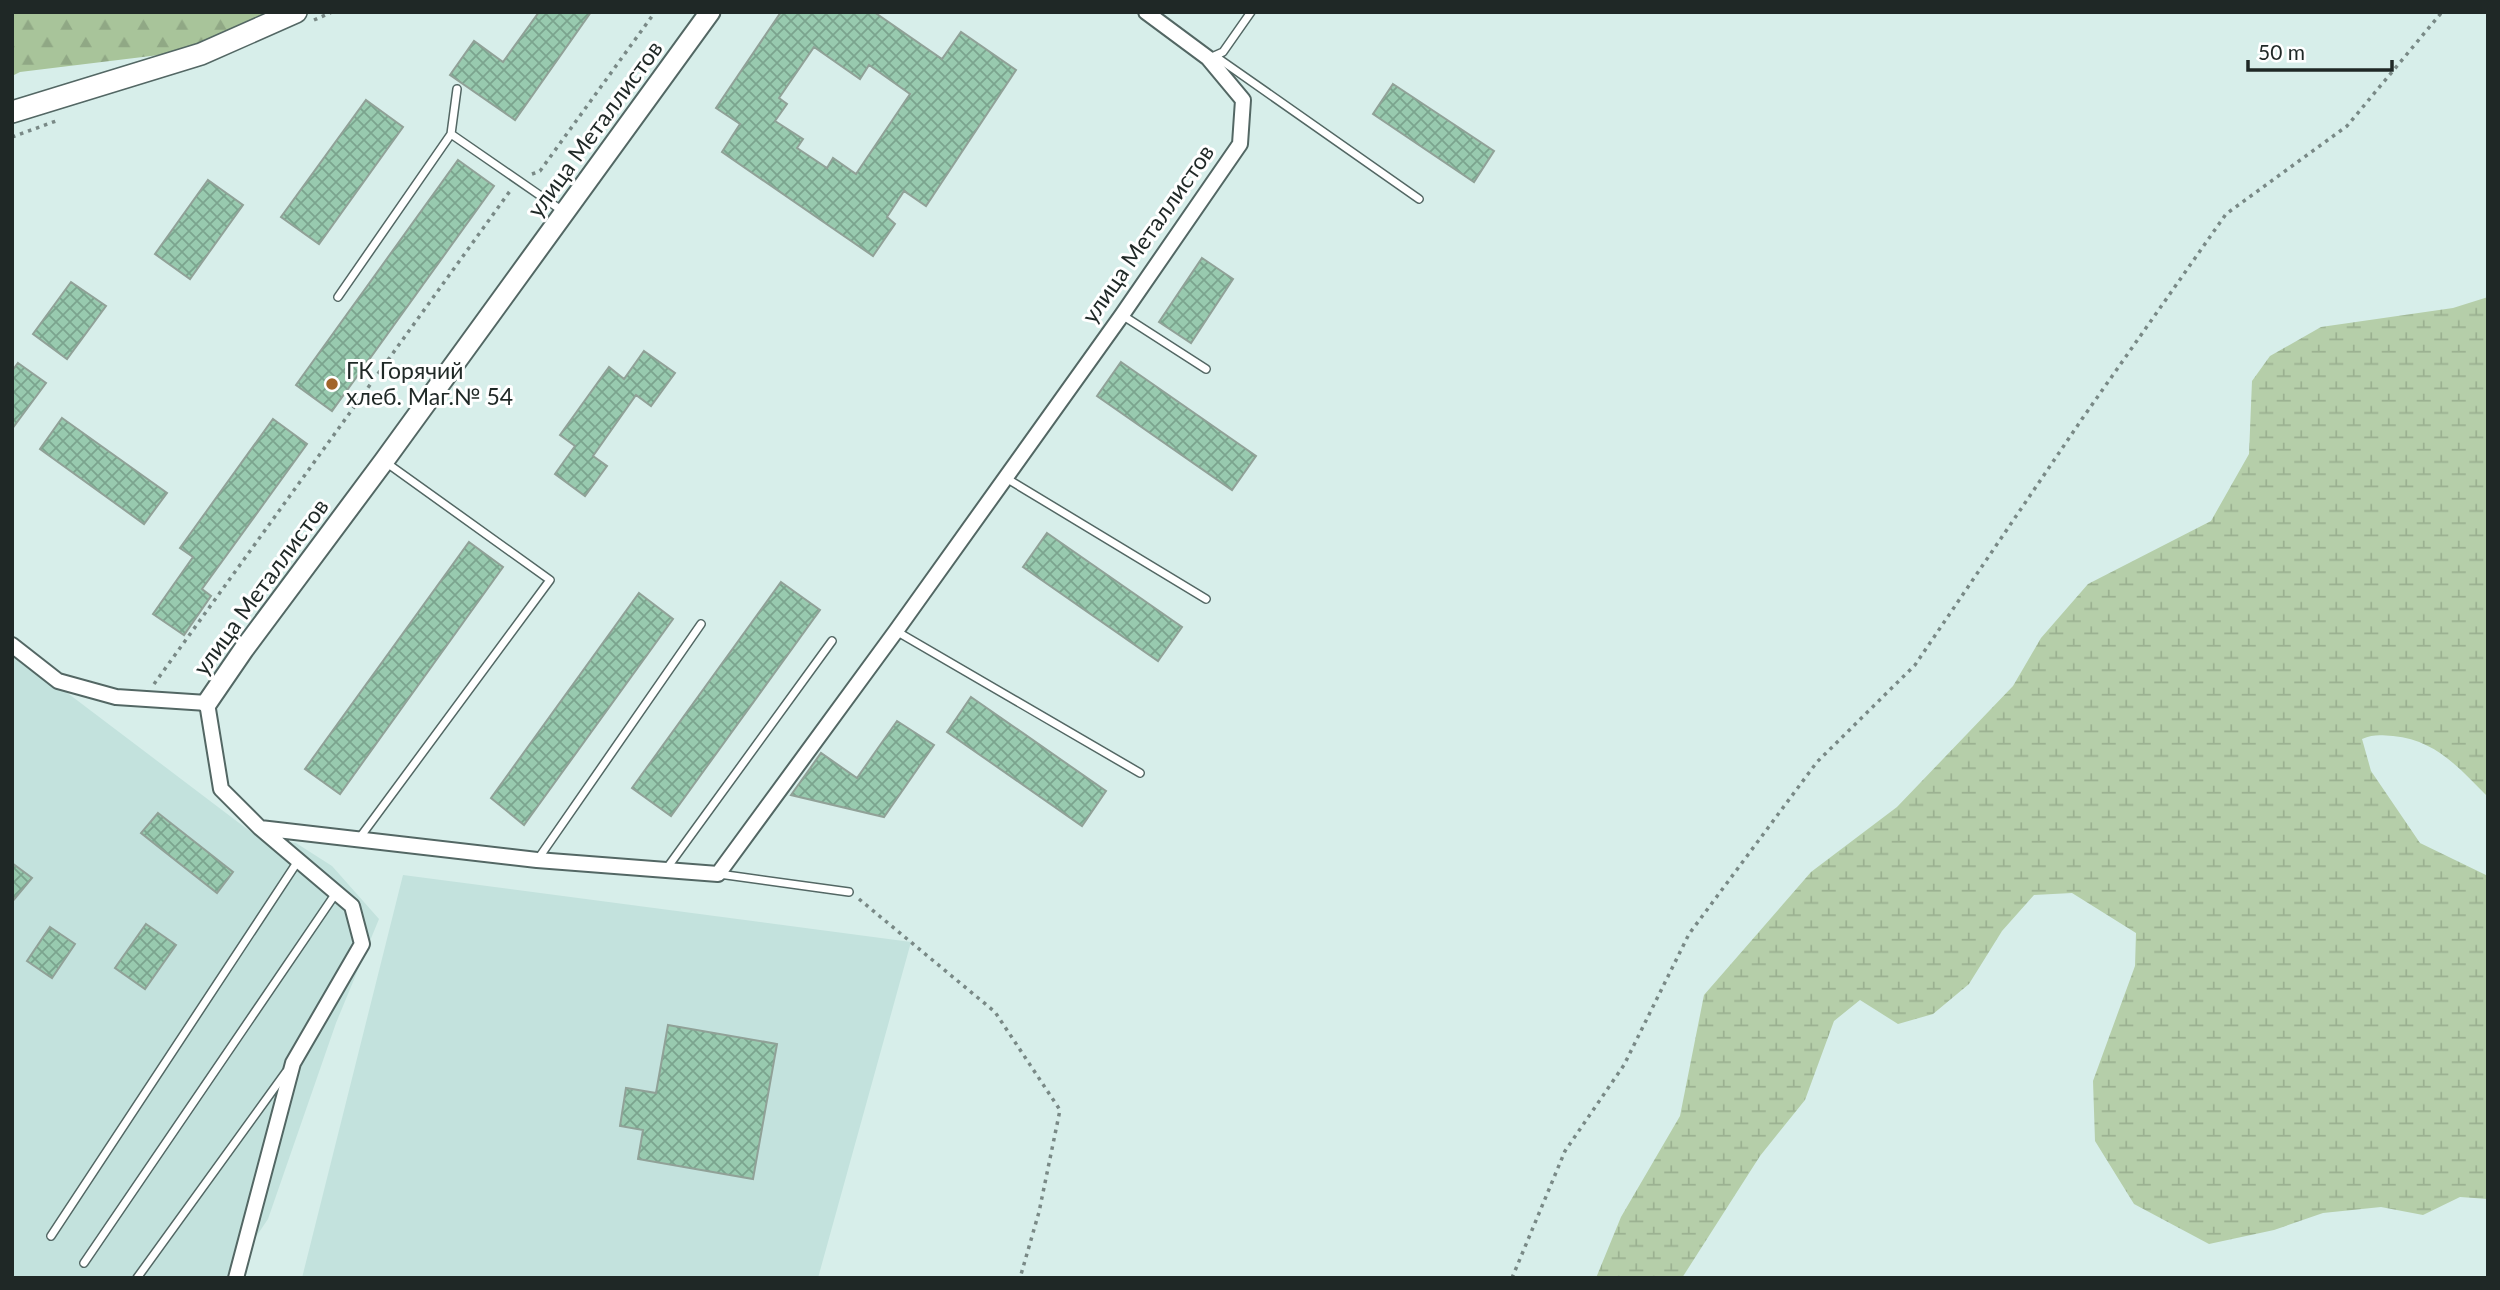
<svg xmlns="http://www.w3.org/2000/svg" width="2500" height="1290" font-family="Lato,sans-serif">
  <style>
    .built { fill: #c3e2dd }
    .forest { fill: url(#forest-firs) }
    .wetland { fill: url(#wetland-marsh) }
    .building { fill: url(#building-cross-hatch); stroke: #90a197; stroke-width: 2; fill-rule: evenodd }
    .lines { fill: none; stroke-linecap: round; stroke-linejoin: round }
    .service-casing { stroke: #536764; stroke-width: 10 }
    .minor-casing { stroke: #536764; stroke-width: 18 }
    .tertiary-casing { stroke: #536764; stroke-width: 23 }
    .secondary-casing { stroke: #536764; stroke-width: 24 }
    .path { stroke: #798986; stroke-width: 3.5; stroke-dasharray: 3.5 5; stroke-linecap: butt }
    .service { stroke: #fff; stroke-width: 7 }
    .minor { stroke: #fff; stroke-width: 14 }
    .tertiary { stroke: #fff; stroke-width: 19 }
    .secondary { stroke: #fff; stroke-width: 21 }
    .poi-dot { fill: #a2642a; stroke: #fff; stroke-width: 2.5 }
    .labels { text-anchor: middle; stroke-width: 6; stroke-linejoin: round; paint-order: stroke }
    .street-label { font-size: 23px; fill: #1f2826; stroke: #fff }
    .poi-label { font-size: 23px; fill: #1f2826; stroke: #fff; text-anchor: start }
  </style>
  <defs>
    <pattern id="forest-firs" width="22" height="20" patternUnits="userSpaceOnUse" patternTransform="scale(1.75)"><rect width="22" height="20" fill="#a8c49a"/><path d="M5 1l3.5 6h-7zM16 11l3.5 6h-7z" fill="#90a885"/></pattern>
    <pattern id="wetland-marsh" width="20" height="14" patternUnits="userSpaceOnUse" patternTransform="scale(1.75)"><rect width="20" height="14" fill="#b5cea9"/><path d="M1 5h8M5 5V1M11 12h8M15 12V8" fill="none" stroke="#9bb191"/></pattern>
    <pattern id="building-cross-hatch" width="8" height="8" patternUnits="userSpaceOnUse" patternTransform="scale(1.75)"><rect width="8" height="8" fill="#98caaf"/><path d="M0 0l8 8M0 8l8-8" fill="none" stroke="#7ba48e"/></pattern>
  </defs>
  <rect width="100%" height="100%" fill="#d7eeea"/>
  <path class="built" d="M 12,651 L 259,838 L 296,843 L 332,866 L 379,919 L 336,1023 L 268,1219 L 228,1278 L 12,1278 Z
    M 403,875 L 911,942 L 818,1278 L 302,1278 Z"/>
  <path class="forest" d="M 12,12 L 286,12 L 200,50 L 20,72 L 12,76 Z"/>
  <path class="wetland" d="M 2488,297 L 2488,797 C 2459,768 2436,740 2393,736 C 2381,735 2373,734 2362,739 L 2371,771 L 2420,843 L 2488,876 L 2488,1199 L 2460,1197 L 2423,1215 L 2381,1207 L 2323,1213 L 2274,1230 L 2209,1244 L 2134,1204 L 2095,1141 L 2093,1081 L 2135,966 L 2136,933 L 2072,893 L 2034,895 L 2002,931 L 1969,984 L 1933,1014 L 1898,1024 L 1860,1000 L 1834,1021 L 1805,1100 L 1760,1156 L 1682,1278 L 1596,1278 L 1621,1217 L 1680,1116 L 1704,995 L 1811,872 L 1897,807 L 2013,686 L 2041,638 L 2088,584 L 2211,521 L 2249,454 L 2252,381 L 2270,356 L 2321,327 L 2453,308 Z"/>
  <path class="building" d="M 539,12 L 591,12 L 515,120 L 450,75 L 474,41 L 503,62 Z
    M 781,12 L 874,12 L 942,59 L 961,32 L 1016,70 L 926,206 L 904,191 L 887,217 L 895,224 L 873,256 L 722,152 L 740,124 L 716,108 ZM 814,47 L 860,79 L 869,65 L 910,94 L 856,174 L 833,158 L 827,168 L 797,148 L 803,139 L 775,121 L 787,104 L 779,98 Z
    M 1393,84 L 1494,151 L 1474,182 L 1373,114 Z
    M 366,100 L 403,127 L 319,244 L 281,217 Z
    M 458,160 L 494,186 L 332,411 L 296,385 Z
    M 208,180 L 243,205 L 190,279 L 155,254 Z
    M 1202,258 L 1233,279 L 1191,343 L 1159,322 Z
    M 71,282 L 106,306 L 67,359 L 33,334 Z
    M 644,351 L 675,373 L 651,406 L 636,395 L 593,456 L 607,466 L 585,496 L 555,474 L 575,446 L 560,435 L 609,367 L 624,379 Z
    M 1121,362 L 1256,456 L 1232,490 L 1097,396 Z
    M 18,363 L 46,383 L 12,429 L 12,371 Z
    M 62,418 L 167,493 L 144,524 L 40,449 Z
    M 273,419 L 307,444 L 202,589 L 211,596 L 184,635 L 153,614 L 193,557 L 180,548 Z
    M 1047,533 L 1182,627 L 1158,661 L 1023,567 Z
    M 469,542 L 503,567 L 340,794 L 305,769 Z
    M 781,582 L 820,610 L 671,816 L 632,788 Z
    M 639,593 L 673,619 L 524,825 L 491,798 Z
    M 971,697 L 1106,791 L 1082,826 L 947,732 Z
    M 897,721 L 934,745 L 884,817 L 791,795 L 821,753 L 857,778 Z
    M 158,813 L 233,872 L 217,893 L 141,833 Z
    M 12,863 L 32,878 L 12,902 Z
    M 146,924 L 176,945 L 145,989 L 115,968 Z
    M 50,927 L 75,944 L 52,978 L 27,961 Z
    M 668,1025 L 777,1044 L 753,1179 L 638,1159 L 643,1130 L 620,1126 L 626,1088 L 656,1093 Z"/>
  <g class="lines">
    <g class="service-casing">
      <path id="service" d="M 1214,56 L 1223,52 L 1251,12
        M 1215,56 L 1419,199
        M 457,89 L 451,134 L 564,212
        M 338,297 L 451,134
        M 1122,315 L 1206,369
        M 1006,478 L 1206,599
        M 896,631 L 1140,773
        M 358,840 L 550,580 L 384,461
        M 538,859 L 701,624
        M 667,868 L 832,641
        M 719,874 L 849,892
        M 51,1236 L 298,861
        M 84,1263 L 336,893
        M 137,1278 L 286,1072"/>
    </g>
    <g class="minor-casing">
      <path id="minor" d="M 12,645 L 58,681 L 116,697 L 207,703 L 221,789 L 260,828 L 537,860 L 718,874 L 896,631 L 1122,315 L 1240,144 L 1243,100 L 1208,58 L 1146,12
        M 236,1278 L 293,1063 L 362,944 L 352,906 L 260,828"/>
    </g>
    <g class="tertiary-casing">
      <path id="tertiary" d="M 207,703 L 244,649 L 384,461 L 710,12"/>
    </g>
    <g class="secondary-casing">
      <path id="secondary" d="M 12,112 L 201,54 L 296,12"/>
    </g>
    <path class="path" d="M 314,20 L 332,12
      M 12,137 L 56,121
      M 532,174 L 540,171 L 655,12
      M 154,684 L 510,191
      M 859,899 L 995,1012 L 1060,1110 L 1039,1212 L 1020,1278
      M 1512,1278 L 1565,1151 L 1624,1065 L 1689,934 L 1817,762 L 1915,665 L 2082,419 L 2226,214 L 2347,126 L 2442,12"/>
    <use href="#service" class="service"/>
    <use href="#minor" class="minor"/>
    <use href="#tertiary" class="tertiary"/>
    <use href="#secondary" class="secondary"/>
  </g>
  <circle class="poi-dot" cx="332" cy="384" r="7"/>
  <g class="labels">
    <g class="street-label">
      <text transform="translate(595 129) rotate(-54)" y="8">улица Металлистов</text>
      <text transform="translate(1148 234) rotate(-55)" y="8">улица Металлистов</text>
      <text transform="translate(261 587) rotate(-54)" y="8">улица Металлистов</text>
    </g>
    <g class="poi-label">
      <text x="346" y="379">ГК Горячий<tspan x="346" dy="26">хлеб. Маг.№ 54</tspan></text>
    </g>
  </g>
  <rect width="2500" height="1290" fill="none" stroke="#1f2826" stroke-width="28"/>
  <path d="M2248 60v10h144v-10" fill="none" stroke="#1f2826" stroke-width="3.5"/>
  <text x="2258" y="60" font-size="21" fill="#1f2826" stroke="#ffffff" stroke-width="5" paint-order="stroke">50 m</text>
</svg>
